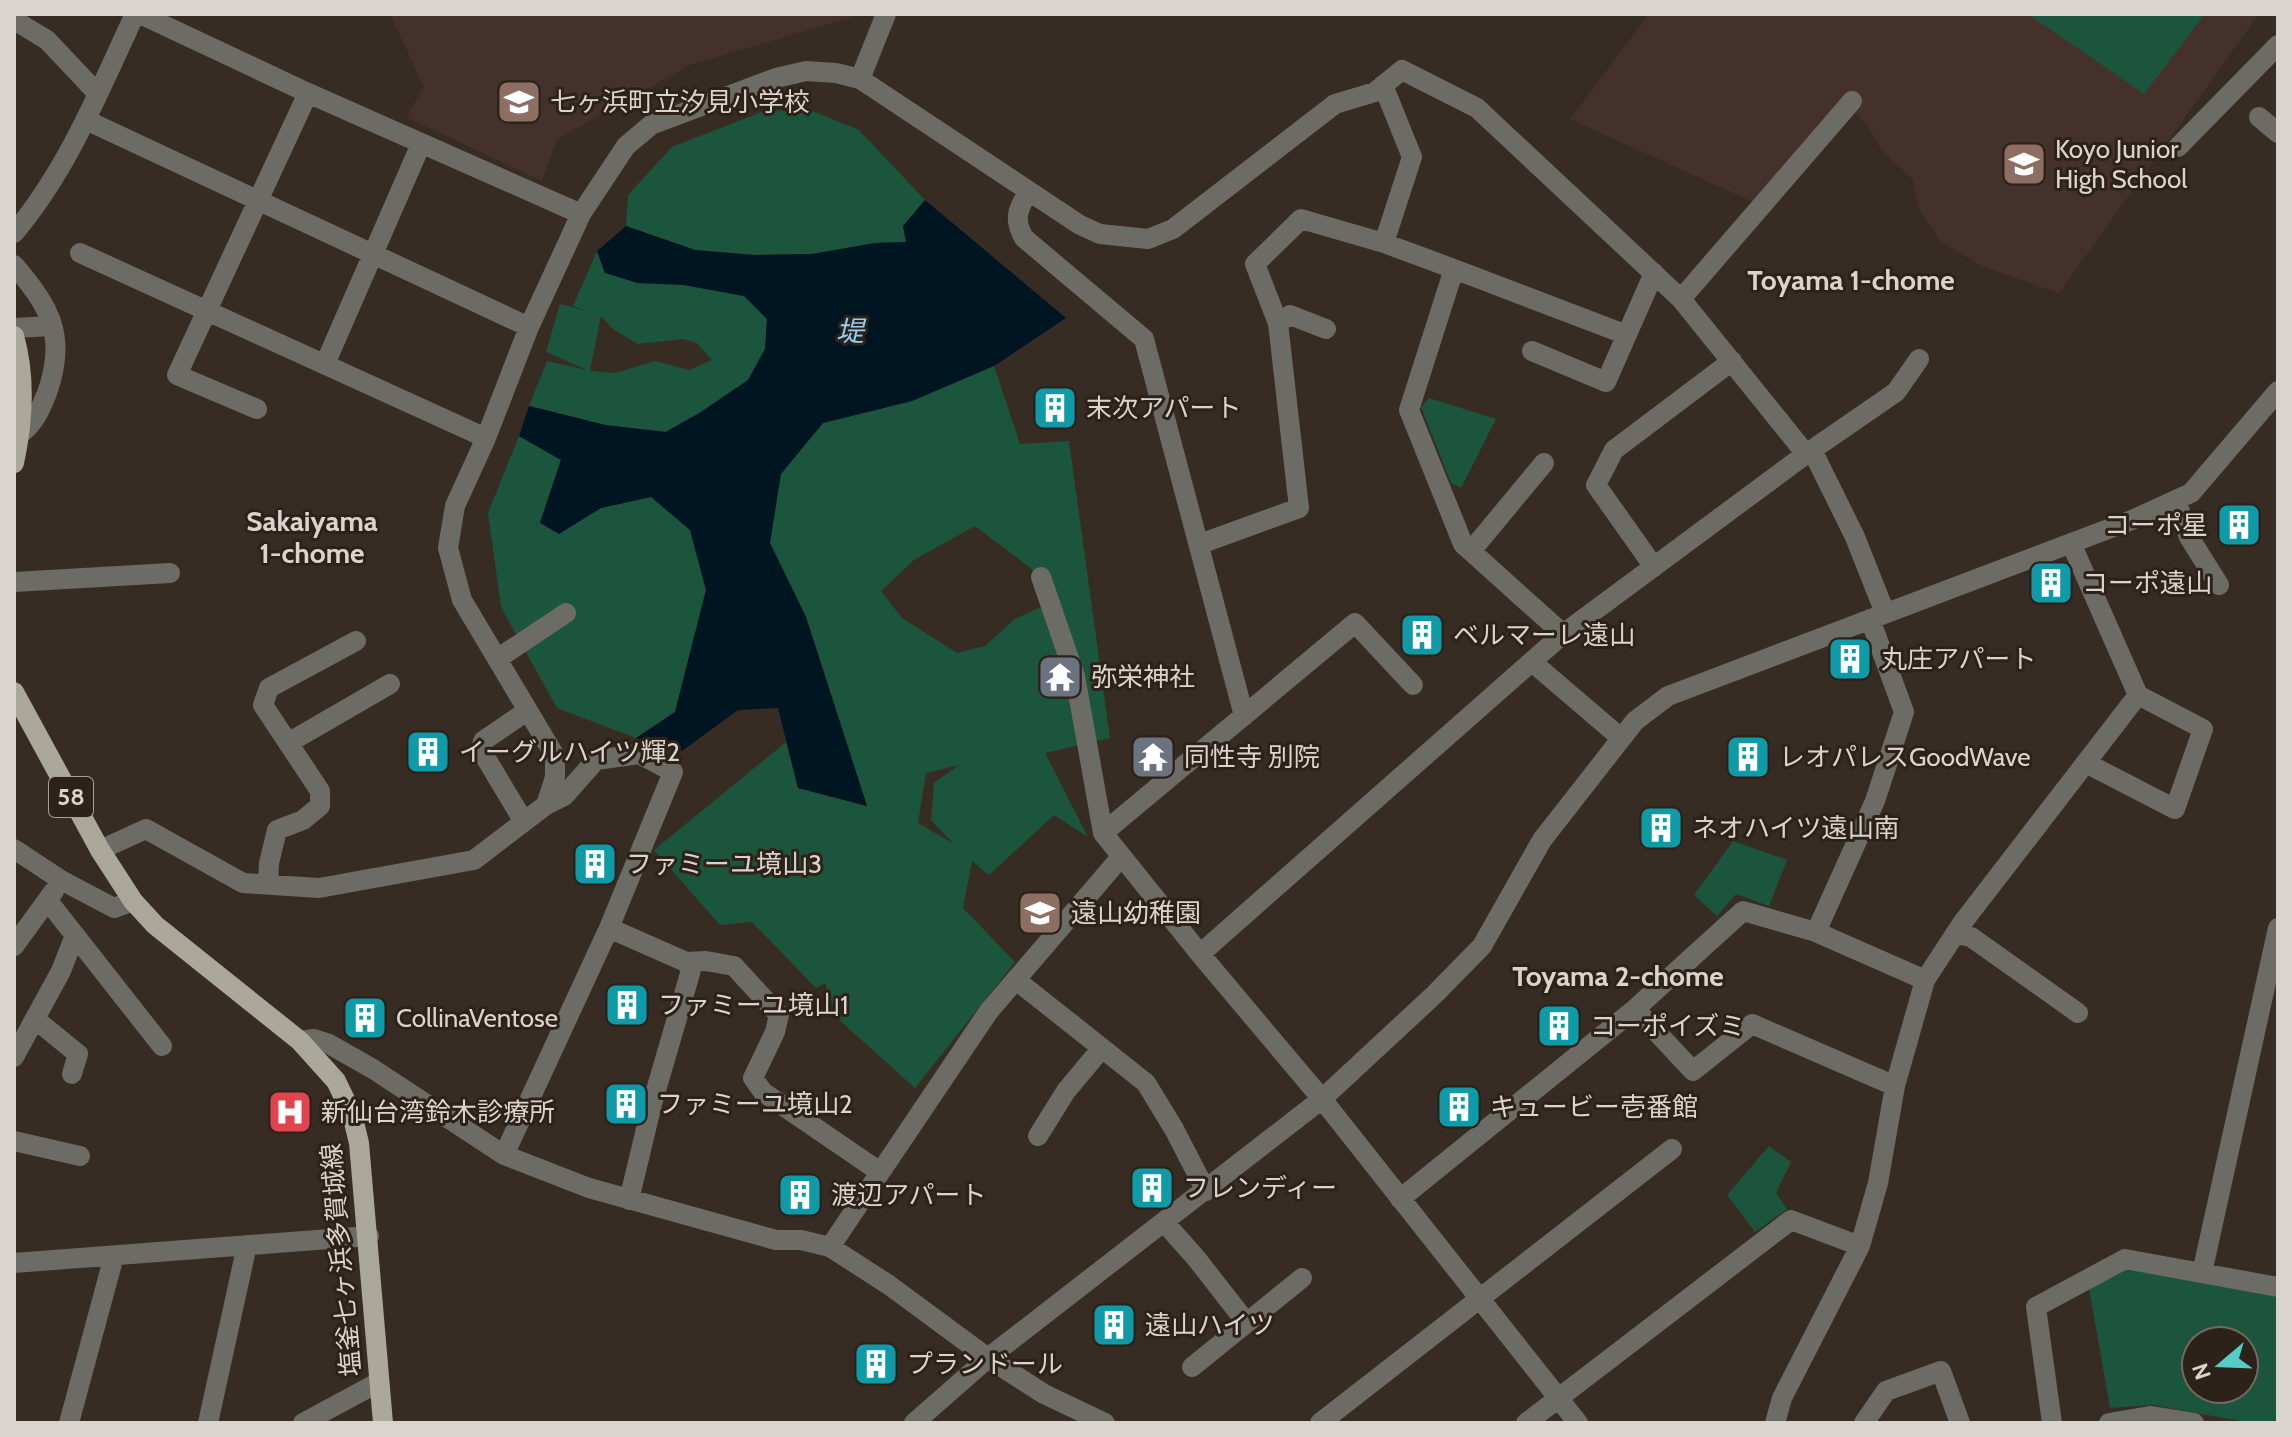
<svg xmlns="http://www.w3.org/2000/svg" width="2292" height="1437" font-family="Cabin,'Noto Sans JP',sans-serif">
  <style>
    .education { fill: #44312b }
    .green { fill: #1b553e; fill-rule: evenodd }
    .water { fill: #001522 }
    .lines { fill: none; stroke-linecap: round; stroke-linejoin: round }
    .minor { stroke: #6d6b65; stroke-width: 20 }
    .major { stroke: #aba79a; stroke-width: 20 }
    .labels { text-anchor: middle; stroke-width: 6; stroke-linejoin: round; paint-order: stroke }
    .shield { fill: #2d2219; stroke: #a79f98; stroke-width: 2 }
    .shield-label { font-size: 24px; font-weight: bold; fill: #dbd4ce }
    .poi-label { font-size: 26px; fill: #dbd4ce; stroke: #2d2219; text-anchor: start }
    .street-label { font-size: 26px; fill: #dbd4ce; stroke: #2d2219 }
    .neighbourhood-label { font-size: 28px; font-weight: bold; fill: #dbd4ce; stroke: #2d2219 }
    .water-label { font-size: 28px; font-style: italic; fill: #92cef3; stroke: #2d2219 }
  </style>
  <rect width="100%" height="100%" fill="#372c23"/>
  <path class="education" d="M 390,14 L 853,14 L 852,17 L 690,65 L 557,139 L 542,181 L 406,117 L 424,87 Z
    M 1649,14 L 2259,14 L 2059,293 L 1982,266 L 1940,241 L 1919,209 L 1913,180 L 1880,148 L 1866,123 L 1841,100 L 1753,202 L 1570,119 Z"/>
  <path class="green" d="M 2028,14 L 2205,14 L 2144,94 Z
    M 810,110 L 859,130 L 925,200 L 903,226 L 907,242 L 875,243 L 812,254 L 754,255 L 695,250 L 626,226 L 628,195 L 672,147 L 764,111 Z
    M 597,251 L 605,273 L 638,283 L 684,285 L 744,296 L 767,319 L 765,349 L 748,380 L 701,412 L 665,432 L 605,425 L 529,406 L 547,361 L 587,370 L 546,352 L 560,304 L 587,311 L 573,306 ZM 601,316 L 613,329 L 638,344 L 683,339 L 697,343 L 712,360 L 689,370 L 655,361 L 615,373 L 590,371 Z
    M 994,366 L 1020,444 L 1069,441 L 1110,738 L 1045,753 L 1088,837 L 1054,815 L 989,875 L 972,861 L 963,908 L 1015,962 L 915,1088 L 837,1018 L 825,983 L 816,988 L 752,922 L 720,925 L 654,850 L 786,742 L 798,788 L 867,806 L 806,617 L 770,543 L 780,474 L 823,423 L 912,401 ZM 975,526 L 1032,569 L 1041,607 L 1015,619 L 985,646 L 957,653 L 902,618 L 881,591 L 914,560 ZM 959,765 L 934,783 L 931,820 L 954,844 L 918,823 L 926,773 Z
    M 1429,398 L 1496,419 L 1461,488 L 1451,483 L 1421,407 Z
    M 519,436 L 561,460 L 540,522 L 558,533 L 601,508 L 652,497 L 690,530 L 706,590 L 675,712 L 636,738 L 557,708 L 501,607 L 488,513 Z
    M 1733,841 L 1787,860 L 1769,906 L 1736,894 L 1717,916 L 1694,895 Z
    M 1769,1146 L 1791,1162 L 1776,1193 L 1787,1209 L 1755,1232 L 1727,1195 Z
    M 2128,1268 L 2278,1296 L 2278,1423 L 2251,1423 L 2153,1405 L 2110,1408 L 2089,1288 ZM 2196,1341 L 2244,1341 L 2244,1389 L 2196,1389 Z"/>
  <path class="water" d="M 925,200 L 1066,318 L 994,366 L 912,401 L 823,423 L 781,474 L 770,543 L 806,617 L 867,806 L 798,788 L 778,708 L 738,710 L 682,751 L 636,738 L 675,712 L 706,590 L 690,530 L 651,497 L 601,508 L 559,534 L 540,523 L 561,460 L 519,436 L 529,406 L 605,425 L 666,432 L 701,412 L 748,380 L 765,349 L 767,319 L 744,296 L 684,285 L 638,283 L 605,273 L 597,251 L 626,226 L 695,250 L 754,255 L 812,254 L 875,243 L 906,242 L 903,226 Z"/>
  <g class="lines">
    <path class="minor" d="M 140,14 L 308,93 L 581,214
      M 14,20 L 47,40 L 98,94
      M 860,79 L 886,14
      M 1383,85 L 1412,157 L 1384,243 L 1454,269 L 1409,410 L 1463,544 L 1563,634
      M 2259,117 L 2278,133
      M 86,120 L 529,327
      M 2178,147 L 2278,45
      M 1028,192 C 1018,209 1013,219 1024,238 L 1144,339 L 1244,716
      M 14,233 C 68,169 100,89 135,14
      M 80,253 L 486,438
      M 14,265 C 51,308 67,337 47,393 C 40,410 35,423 20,434
      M 1454,269 L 1627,335
      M 1681,299 L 1852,101
      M 1278,323 L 1290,315 L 1326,329
      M 14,328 L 52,326
      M 1532,351 L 1606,382 L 1654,273
      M 325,364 L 421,144
      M 257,409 L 177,375 L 308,93
      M 1812,450 L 1855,537 L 1885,613
      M 2176,500 L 2189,537 L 2219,585
      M 1200,544 L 1299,508 L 1278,323 L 1255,264 L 1301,219 L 1384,243
      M 1471,551 L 1544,463
      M 1654,567 L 1596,485 L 1614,450 L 1732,361
      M 1041,577 L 1075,676 L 1103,833
      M 14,582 L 170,573
      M 1870,619 L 1904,712 L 1875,801 L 1816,932 L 1925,980
      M 497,659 L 566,613
      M 1532,662 L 1621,738
      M 1413,685 L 1355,623 L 1103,833 L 1200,954 L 1322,1099 L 1578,1423
      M 288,743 L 390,684
      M 2086,763 L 2175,809 L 2203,729 L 2138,695
      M 524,822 L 481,750 L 483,741 L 527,711
      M 14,849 L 61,880 L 114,908 L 133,901
      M 100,850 L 146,829 L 243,883 L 319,888 L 474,860 L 546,805 L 555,777 L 555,756 L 462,600 L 448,548 L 455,506 L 486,438 L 529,327 L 581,214 L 626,146 L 651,125 L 776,78 L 806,71 L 836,73 L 860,79 L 1080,225 L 1100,234 L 1148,239 L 1173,229 L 1335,104 L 1375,92 L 1402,70 L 1477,108 L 1681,299 L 1806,454
      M 1121,857 L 989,1011 L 830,1247 L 889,1285 L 988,1358 L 1322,1099 L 1435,994 L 1482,946 L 1542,840 L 1635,721 L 1668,696 L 2132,520 L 2191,493 L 2278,391
      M 268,885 L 269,863 L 277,830 L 303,820 L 320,806 L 320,791 L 263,705 L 269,688 L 356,641
      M 48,901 L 162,1046
      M 609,928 L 686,962 L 706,961 L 734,966 L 779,1015 L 775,1032 L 753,1078 L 763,1092 L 880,1172
      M 1955,934 L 1971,937 L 2078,1013
      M 14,946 L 54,891
      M 1200,954 L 1563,634 L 1806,454 L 1896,392 L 1919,359
      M 1016,980 L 1146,1083 L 1174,1129 L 1206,1191
      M 1635,1009 L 1693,1071 L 1752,1024 L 1895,1086
      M 35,1019 L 78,1054 L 72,1074
      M 300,1041 L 314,1039 L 329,1044 L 373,1069 L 504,1155 L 589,1188 L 776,1240 L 801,1240 L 830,1247
      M 14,1057 L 61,971 L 75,935
      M 1038,1136 L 1066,1091 L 1102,1048
      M 14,1141 L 80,1156
      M 504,1155 L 609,928 L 673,772 L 639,754 L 596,760 L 564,796 L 546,805
      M 1400,1199 L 1635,1009 L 1743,911 L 1816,932
      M 629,1200 L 652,1104 L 691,970 L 686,962
      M 1164,1222 L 1196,1258 L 1246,1322
      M 14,1263 L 369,1236
      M 2202,1273 L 2278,928
      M 1192,1367 L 1302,1278
      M 69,1423 L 114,1256
      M 208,1423 L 247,1245
      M 303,1423 L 379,1382
      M 914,1423 L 988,1358 L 1044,1394 L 1105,1423
      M 1320,1423 L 1672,1149
      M 1526,1423 L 1791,1220 L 1860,1246
      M 1775,1423 L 1782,1398 L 1860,1246 L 1878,1183 L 1895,1086 L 1925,980 L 1963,922 L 2138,695 L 2071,543
      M 1864,1423 L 1886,1391 L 1941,1371 L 1960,1423
      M 2052,1423 L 2036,1307 L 2125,1259 L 2278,1287
      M 2109,1423 L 2150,1416 L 2194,1423"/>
    <path class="major" d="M 14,336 C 26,378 23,421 14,463
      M 14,692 L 100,850 L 133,901 L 155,925 L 300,1041 L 336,1081 L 352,1114 L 359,1143 L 383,1423"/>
  </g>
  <defs>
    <g id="school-square" transform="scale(2.3)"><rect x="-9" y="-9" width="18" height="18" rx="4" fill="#8d6e63" stroke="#2d2219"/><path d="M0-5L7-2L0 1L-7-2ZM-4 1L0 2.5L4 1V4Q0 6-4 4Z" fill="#fff"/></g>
    <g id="building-square" transform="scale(2.3)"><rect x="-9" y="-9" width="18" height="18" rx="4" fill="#0f9aa8" stroke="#2d2219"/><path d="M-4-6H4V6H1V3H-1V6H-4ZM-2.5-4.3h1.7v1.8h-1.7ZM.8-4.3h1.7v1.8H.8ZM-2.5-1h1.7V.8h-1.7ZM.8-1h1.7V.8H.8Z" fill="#fff"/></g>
    <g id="temple-square" transform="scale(2.3)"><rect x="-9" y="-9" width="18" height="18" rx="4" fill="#6b7280" stroke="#2d2219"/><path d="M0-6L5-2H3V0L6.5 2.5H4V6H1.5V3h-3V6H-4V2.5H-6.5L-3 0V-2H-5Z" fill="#fff"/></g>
    <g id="hospital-square" transform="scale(2.3)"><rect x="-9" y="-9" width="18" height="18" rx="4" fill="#e0444e" stroke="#2d2219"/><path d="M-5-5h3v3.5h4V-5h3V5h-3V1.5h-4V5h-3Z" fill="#fff"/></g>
  </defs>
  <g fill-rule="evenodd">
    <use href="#school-square" x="519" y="102"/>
    <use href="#school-square" x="2024" y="164"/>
    <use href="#building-square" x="1055" y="408"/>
    <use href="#building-square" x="2239" y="525"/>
    <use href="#building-square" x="2051" y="583"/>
    <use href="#building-square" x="1422" y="635"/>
    <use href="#building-square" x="1850" y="659"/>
    <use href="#temple-square" x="1060" y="677"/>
    <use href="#building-square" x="428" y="752"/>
    <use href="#temple-square" x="1153" y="757"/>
    <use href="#building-square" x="1748" y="757"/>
    <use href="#building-square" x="1661" y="828"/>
    <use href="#building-square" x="595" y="864"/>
    <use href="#school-square" x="1040" y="913"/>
    <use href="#building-square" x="627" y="1005"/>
    <use href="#building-square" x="365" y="1018"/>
    <use href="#building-square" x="1559" y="1026"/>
    <use href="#building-square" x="626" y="1104"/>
    <use href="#building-square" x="1459" y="1107"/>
    <use href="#hospital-square" x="290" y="1112"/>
    <use href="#building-square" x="1152" y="1188"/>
    <use href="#building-square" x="800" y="1195"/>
    <use href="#building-square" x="1114" y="1325"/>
    <use href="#building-square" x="876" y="1364"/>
  </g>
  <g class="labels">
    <rect class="shield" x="49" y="777" width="44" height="40" rx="6"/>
    <g class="shield-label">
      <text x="71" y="805">58</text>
    </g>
    <g class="poi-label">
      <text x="550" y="111">七ヶ浜町立汐見小学校</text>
      <text x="2055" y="158">Koyo Junior<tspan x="2055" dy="30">High School</tspan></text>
      <text x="1086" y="417">末次アパート</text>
      <text x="2208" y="534" text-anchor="end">コーポ星</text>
      <text x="2082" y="592">コーポ遠山</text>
      <text x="1453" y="644">ベルマーレ遠山</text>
      <text x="1881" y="668">丸庄アパート</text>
      <text x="1091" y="686">弥栄神社</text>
      <text x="459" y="761">イーグルハイツ輝2</text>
      <text x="1184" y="766">同性寺 別院</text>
      <text x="1779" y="766">レオパレスGoodWave</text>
      <text x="1692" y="837">ネオハイツ遠山南</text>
      <text x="626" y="873">ファミーユ境山3</text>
      <text x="1071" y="922">遠山幼稚園</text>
      <text x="658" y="1014">ファミーユ境山1</text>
      <text x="396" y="1027">CollinaVentose</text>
      <text x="1590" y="1035">コーポイズミ</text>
      <text x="657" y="1113">ファミーユ境山2</text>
      <text x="1490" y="1116">キュービー壱番館</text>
      <text x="321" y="1121">新仙台湾鈴木診療所</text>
      <text x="1183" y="1197">フレンディー</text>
      <text x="831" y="1204">渡辺アパート</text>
      <text x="1145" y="1334">遠山ハイツ</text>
      <text x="907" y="1373">プランドール</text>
    </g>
    <g class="street-label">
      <text transform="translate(341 1260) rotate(-95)" y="9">塩釜七ヶ浜多賀城線</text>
    </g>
    <g class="neighbourhood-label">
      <text x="1851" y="290">Toyama 1-chome</text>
      <text x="312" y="531">Sakaiyama<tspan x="312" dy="32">1-chome</tspan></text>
      <text x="1618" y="986">Toyama 2-chome</text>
    </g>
    <g class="water-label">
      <text x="850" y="341">堤</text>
    </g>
  </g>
  <rect width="2292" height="1437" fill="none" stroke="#dbd4ce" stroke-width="32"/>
  <g transform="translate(2220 1365) rotate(251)"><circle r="38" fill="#2d2219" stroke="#736961" stroke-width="2"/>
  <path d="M0-6L14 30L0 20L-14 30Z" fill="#54cdc7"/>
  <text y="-12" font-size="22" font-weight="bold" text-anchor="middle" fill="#dbd4ce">N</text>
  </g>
</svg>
